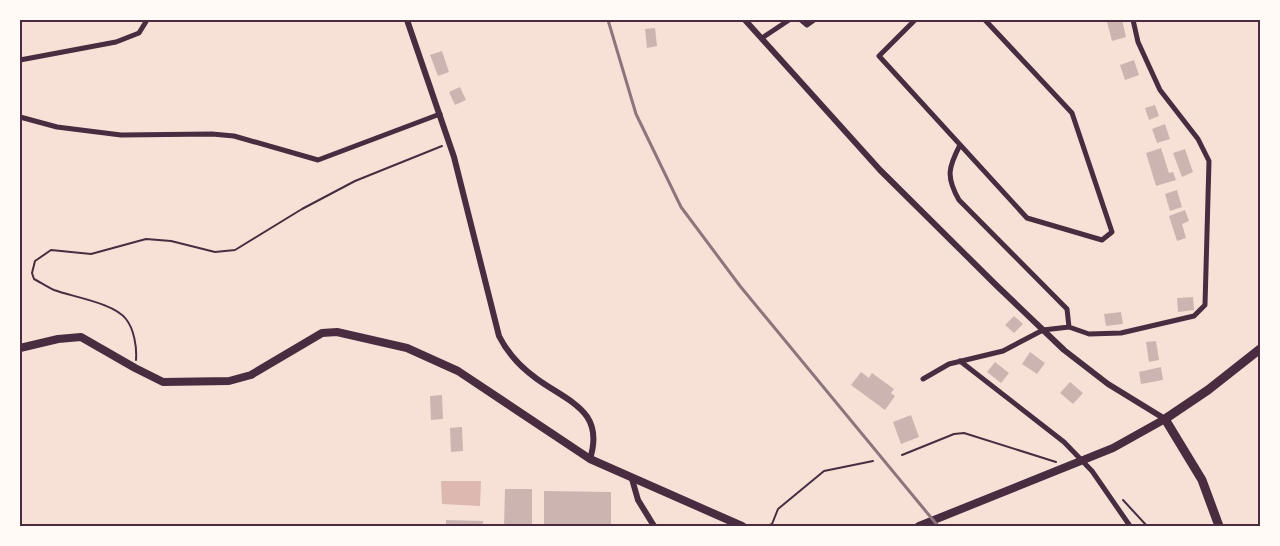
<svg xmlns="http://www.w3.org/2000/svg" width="1280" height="546" font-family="'Asap Condensed',sans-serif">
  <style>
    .water { fill: #dcb8b0 }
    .building { fill: #ccb4b1 }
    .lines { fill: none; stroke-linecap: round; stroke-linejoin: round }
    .path { stroke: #4a2c40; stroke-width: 2 }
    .minor { stroke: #4a2c40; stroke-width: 5 }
    .tertiary { stroke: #4a2c40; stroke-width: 6 }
    .secondary { stroke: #4a2c40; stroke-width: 8 }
    .trunk { stroke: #4a2c40; stroke-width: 9 }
    .rail { stroke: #8f747c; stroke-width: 3 }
    .neatline { fill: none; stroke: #4a2c40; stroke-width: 2 }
  </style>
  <rect width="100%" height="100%" fill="#f7e1d7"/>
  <path class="water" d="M 441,481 L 481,481 L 480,506 L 442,504 Z"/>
  <path class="building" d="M 1113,20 L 1122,20 L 1126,37 L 1112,41 L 1107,22 Z
    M 655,28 L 657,46 L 647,48 L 645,29 Z
    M 442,51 L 449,72 L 438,76 L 430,55 Z
    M 1134,60 L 1139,75 L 1125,80 L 1120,65 Z
    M 460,87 L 466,100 L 455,105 L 449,92 Z
    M 1155,105 L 1159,116 L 1149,120 L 1145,108 Z
    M 1165,124 L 1170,139 L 1157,143 L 1152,129 Z
    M 1161,148 L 1169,173 L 1173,172 L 1176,180 L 1156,186 L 1146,153 Z
    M 1185,149 L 1193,172 L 1182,177 L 1173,153 Z
    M 1177,190 L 1182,207 L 1170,211 L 1165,194 Z
    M 1185,210 L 1189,221 L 1182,224 L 1186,238 L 1177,241 L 1169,216 Z
    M 1193,297 L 1194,310 L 1178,312 L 1177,298 Z
    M 1121,312 L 1123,324 L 1106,326 L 1104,314 Z
    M 1014,316 L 1023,324 L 1014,333 L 1005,325 Z
    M 1156,341 L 1159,360 L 1149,362 L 1146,342 Z
    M 1030,352 L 1045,363 L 1037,374 L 1022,364 Z
    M 995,362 L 1009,373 L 1001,383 L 987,372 Z
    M 1161,367 L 1163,380 L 1141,384 L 1139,372 Z
    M 861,372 L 869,378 L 872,373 L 894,389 L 891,393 L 895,396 L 885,410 L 851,385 Z
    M 1070,382 L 1083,393 L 1073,404 L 1060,393 Z
    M 442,395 L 443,419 L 431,420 L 430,396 Z
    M 911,415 L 919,437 L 901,444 L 893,422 Z
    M 462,427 L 463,451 L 451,452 L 450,428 Z
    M 505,489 L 532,489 L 532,526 L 504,526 Z
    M 544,491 L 611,492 L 611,526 L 544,526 Z
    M 446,520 L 483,521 L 483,526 L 446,526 Z"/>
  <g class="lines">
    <path class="path" d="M 136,360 C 137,347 134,329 126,319 C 114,303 73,297 54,290 C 47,287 40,282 34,279 L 32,273 L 35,261 L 51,250 L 91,254 L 146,239 L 171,241 L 215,252 L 235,250 L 302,209 L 355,181 L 442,146
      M 902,455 L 954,434 L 964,433 L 1056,462
      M 1123,500 L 1147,526
      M 767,526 L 772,524 L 778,509 L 824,471 L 873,461"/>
    <path class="minor" d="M 801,20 L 807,25 L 814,20
      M 915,20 L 879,56 L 1027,218 L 1102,240 L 1112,232 L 1072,113 L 985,20
      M 762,38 L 789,20
      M 20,60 L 116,42 L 139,33 L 147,20
      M 20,117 L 57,127 L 121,135 L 212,134 L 234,136 L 318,160 L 440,114
      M 960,145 C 948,168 946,177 959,200 L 1067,309 L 1069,327
      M 960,361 L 1064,442 L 1092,471 L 1130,526
      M 923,379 L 949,364 L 1003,351 L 1043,330 L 1069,327 L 1089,334 L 1121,333 L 1194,316 L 1205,305 L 1209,161 L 1198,139 L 1160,90 L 1138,42 L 1133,20"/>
    <path class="tertiary" d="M 407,20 L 454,157 L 499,336 C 508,354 520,367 537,379 C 569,402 605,411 590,459
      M 745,20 L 880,170 L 995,284 L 1064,350 L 1108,384 L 1165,419
      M 632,479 L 638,500 L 654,526"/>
    <path class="secondary" d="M 20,348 L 58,339 L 81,337 L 135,368 L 163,382 L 229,381 L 251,375 L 322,333 L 337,332 L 407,348 L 458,371 L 590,459 L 742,526
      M 919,526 L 1113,448 L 1165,419"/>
    <path class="trunk" d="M 1219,526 L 1202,480 L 1165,419 L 1208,390 L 1260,349"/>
    <path class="rail" d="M 608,20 L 636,114 L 681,207 L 740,286 L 938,526"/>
  </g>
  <rect width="1280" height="546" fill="none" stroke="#fffaf5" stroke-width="42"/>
  <rect x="21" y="21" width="1238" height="504" class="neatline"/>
</svg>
